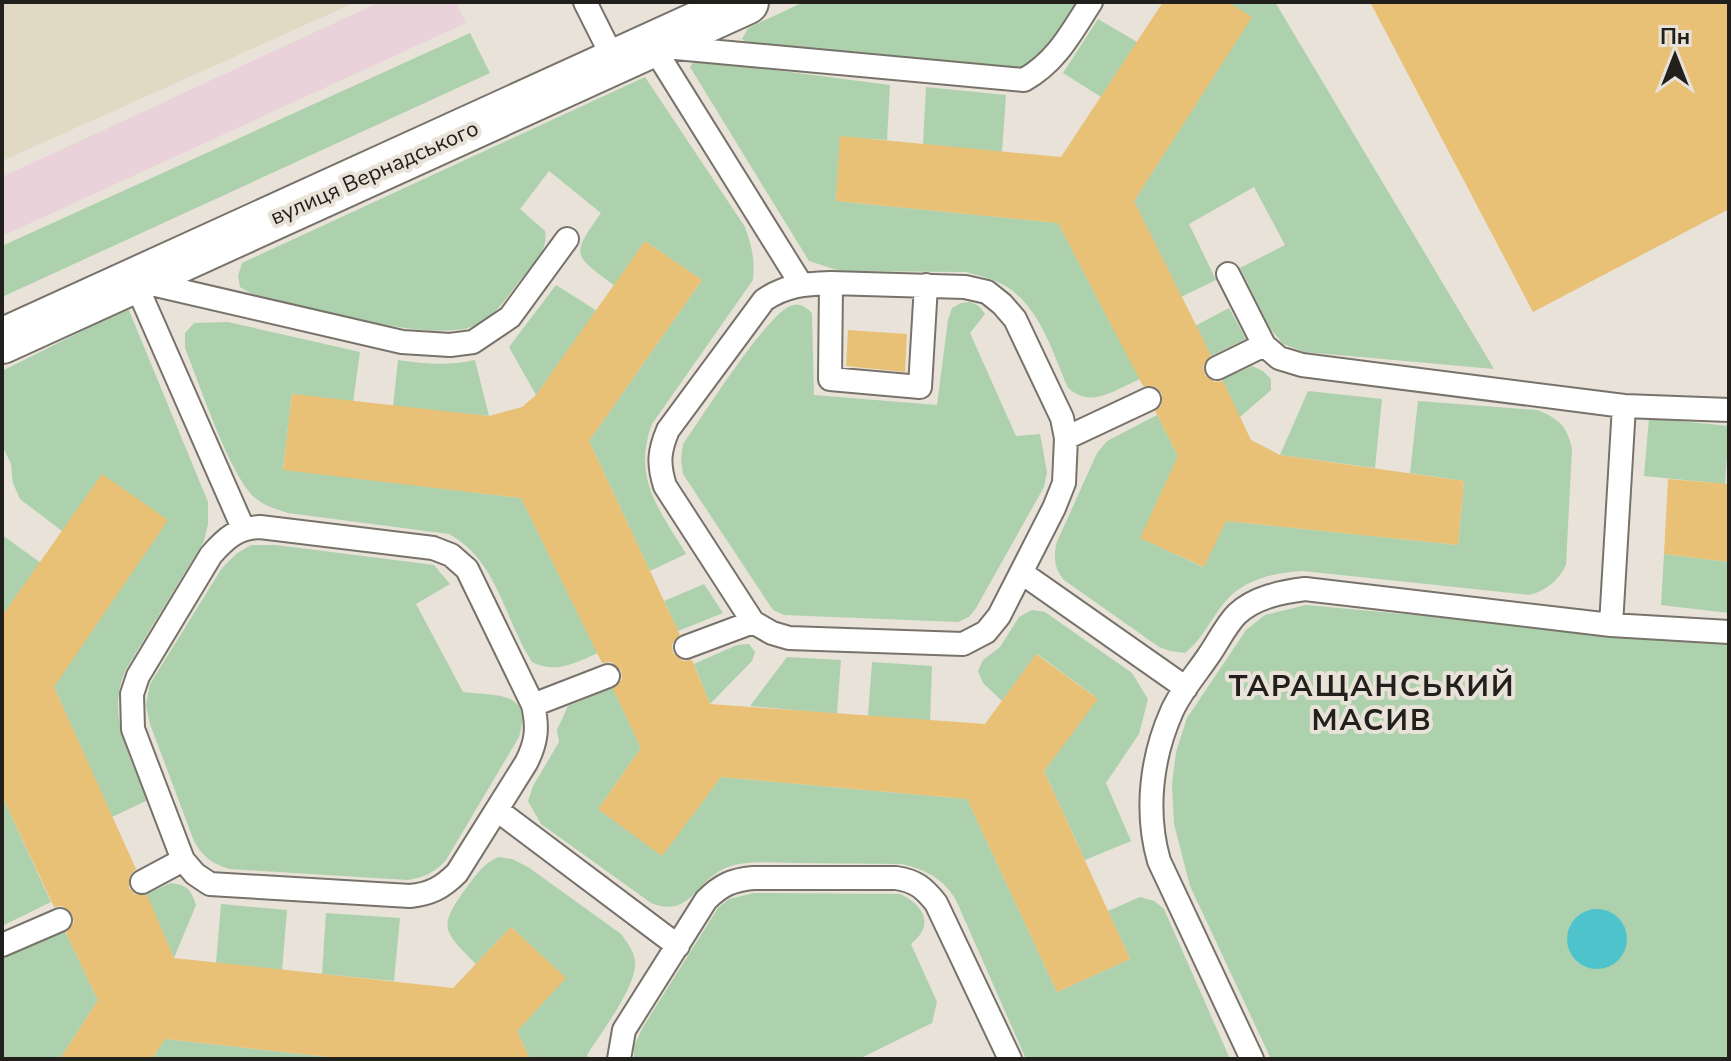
<svg xmlns="http://www.w3.org/2000/svg" width="1731" height="1061" font-family="'Nunito Sans',sans-serif">
  <style>
    .commercial { fill: #ead2db }
    .industrial { fill: #e1d9c4 }
    .green { fill: #add1ac }
    .water { fill: #4fc3cb }
    .building { fill: #e8c176 }
    .lines { fill: none; stroke-linecap: round; stroke-linejoin: round }
    .service-casing { stroke: #78736a; stroke-width: 26 }
    .tertiary-casing { stroke: #78736a; stroke-width: 48 }
    .service { stroke: #fff; stroke-width: 22 }
    .tertiary { stroke: #fff; stroke-width: 44 }
    .labels { text-anchor: middle; stroke-width: 8; stroke-linejoin: round; paint-order: stroke }
    .street-label { font-size: 22px; fill: #22201c; stroke: #e8e2d8 }
    .district-label { font-size: 30px; font-weight: bold; letter-spacing: 2px; fill: #22201c; stroke: #e8e2d8 }
  </style>
  <rect width="100%" height="100%" fill="#e8e2d8"/>
  <path class="commercial" d="M 380,2 L 456,2 L 466,23 L 2,236 L 2,177 Z"/>
  <path class="industrial" d="M 2,2 L 356,2 L 2,161 Z"/>
  <path class="green" d="M 804,2 L 1077,2 L 1047,49 L 1020,68 L 999,69 L 752,46 L 742,39 L 748,28 Z
    M 1228,2 L 1275,2 L 1494,369 L 1305,352 L 1283,344 L 1270,328 L 1240,268 L 1285,245 L 1254,187 L 1189,224 L 1216,280 L 1181,297 L 1134,201 L 1251,17 Z
    M 1098,19 L 1137,42 L 1101,97 L 1063,73 Z
    M 470,33 L 490,73 L 2,297 L 2,246 Z
    M 695,60 L 890,85 L 887,140 L 841,137 L 836,201 L 1058,223 L 1140,379 C 1114,390 1092,409 1068,388 C 1053,354 1041,309 1007,287 C 995,279 980,276 966,272 L 840,271 L 809,261 L 690,67 Z
    M 645,77 L 745,227 C 752,246 755,260 753,280 L 652,424 C 632,478 659,509 686,554 L 650,571 L 589,441 L 702,280 L 645,241 L 615,286 C 573,254 570,257 601,213 L 549,171 L 520,209 L 545,231 C 549,250 532,265 521,279 C 508,296 495,317 474,326 C 427,344 302,305 250,293 L 240,287 L 238,276 L 242,263 Z
    M 926,87 L 1006,95 L 1002,152 L 923,144 Z
    M 556,285 L 597,311 L 536,395 L 509,347 Z
    M 970,302 L 979,306 L 985,314 L 970,333 L 1016,436 L 1040,434 L 1047,472 L 1044,487 L 976,608 L 969,617 L 958,622 L 784,615 L 773,610 L 683,474 L 681,459 L 683,444 C 703,416 764,318 790,306 C 799,302 805,306 812,313 L 814,395 L 937,405 L 948,320 L 952,308 L 961,303 Z
    M 128,308 L 208,502 L 208,524 L 204,541 L 126,669 C 105,716 130,756 148,800 L 112,817 L 54,687 L 62,531 L 20,499 L 13,483 L 11,464 L 2,445 L 2,371 Z
    M 1229,308 L 1246,339 L 1211,356 L 1195,326 Z
    M 228,322 L 360,352 L 353,402 L 292,394 L 283,469 L 521,498 L 598,653 C 575,663 556,674 532,662 C 504,618 497,560 449,534 L 288,513 C 276,509 264,506 254,497 C 230,475 199,383 185,348 L 185,333 L 194,323 Z
    M 398,360 C 425,364 448,366 475,360 L 489,416 L 393,407 Z
    M 1252,366 L 1263,371 L 1271,379 L 1271,390 L 1239,418 L 1222,379 Z
    M 1308,391 L 1382,399 L 1375,468 L 1280,455 Z
    M 1418,401 L 1537,410 C 1558,418 1567,426 1572,448 L 1566,565 C 1557,582 1548,589 1530,595 L 1303,571 C 1275,572 1242,580 1224,603 C 1210,620 1202,640 1185,653 L 1170,651 L 1159,647 L 1064,580 C 1054,568 1054,559 1056,544 L 1097,453 L 1107,441 L 1157,415 L 1178,456 L 1141,538 L 1203,567 L 1226,521 L 1458,545 L 1464,481 L 1410,473 Z
    M 1649,418 L 1729,426 L 1725,484 L 1644,476 Z
    M 2,535 L 41,563 L 2,616 Z
    M 251,545 L 276,545 L 434,565 L 450,584 L 416,604 L 463,692 C 496,696 533,690 519,737 L 446,860 C 434,873 425,877 408,880 L 229,869 C 211,863 203,857 194,841 L 150,724 L 146,705 L 150,684 L 222,568 L 236,554 Z
    M 1664,554 L 1729,562 L 1729,613 L 1661,605 Z
    M 704,584 L 723,613 L 678,631 L 664,601 Z
    M 1306,605 L 1729,644 L 1729,1059 L 1271,1059 L 1190,886 L 1174,824 L 1172,784 L 1176,752 L 1187,718 L 1246,630 L 1265,615 Z
    M 1032,610 L 1045,612 L 1132,673 L 1148,699 L 1139,734 L 1106,783 L 1131,841 L 1085,860 L 1044,771 L 1097,698 L 1037,654 L 1002,701 L 983,683 L 978,671 L 983,660 L 1000,647 L 1019,617 Z
    M 749,644 L 755,652 L 752,661 L 710,704 L 694,664 L 737,645 Z
    M 787,657 L 841,660 L 837,714 L 750,706 Z
    M 872,662 L 932,666 L 930,722 L 868,716 Z
    M 613,688 L 641,748 L 598,809 L 662,855 L 721,777 L 967,799 L 1057,992 L 1130,959 L 1108,911 L 1140,897 L 1154,901 L 1164,909 L 1230,1059 L 1026,1059 L 956,900 C 943,878 926,870 902,864 C 867,864 831,863 796,863 C 773,863 749,860 728,867 C 694,880 692,919 651,903 L 541,824 L 528,801 L 533,786 L 559,742 L 557,730 L 568,706 Z
    M 2,796 L 51,902 L 2,926 Z
    M 498,857 L 512,859 L 528,867 L 621,934 C 627,942 634,951 635,961 C 638,985 600,1034 587,1055 L 589,1059 L 530,1059 L 517,1031 L 565,978 L 511,927 L 476,964 C 443,931 437,927 467,887 C 477,874 483,864 498,857 Z
    M 171,883 C 188,885 191,890 196,905 L 174,958 L 146,894 Z
    M 754,893 L 900,894 C 924,905 935,925 911,944 L 937,1002 L 932,1023 L 859,1059 L 634,1059 L 634,1046 L 643,1027 L 718,908 L 729,899 Z
    M 221,904 L 287,910 L 282,970 L 216,963 Z
    M 326,913 L 400,918 L 394,981 L 322,974 Z
    M 65,931 L 98,1000 L 60,1059 L 2,1059 L 2,959 Z
    M 165,1039 L 346,1059 L 152,1059 Z"/>
  <path class="water" d="M1567 939a30 30 0 1 1 60 0a30 30 0 1 1-60 0Z"/>
  <path class="building" d="M 1163,2 L 1228,2 L 1252,17 L 1134,201 L 1211,355 L 1203,366 L 1205,375 L 1215,382 L 1223,381 L 1251,440 L 1280,455 L 1464,481 L 1458,545 L 1226,521 L 1204,567 L 1140,538 L 1178,456 L 1155,411 L 1161,406 L 1162,394 L 1156,387 L 1143,386 L 1058,223 L 836,201 L 840,136 L 1061,157 Z
    M 1370,2 L 1729,2 L 1729,209 L 1533,312 Z
    M 645,241 L 702,280 L 589,441 L 680,635 L 672,644 L 673,653 L 683,661 L 692,660 L 710,704 L 985,724 L 1036,654 L 1098,699 L 1044,771 L 1130,959 L 1057,992 L 967,799 L 721,777 L 662,856 L 598,809 L 641,748 L 613,689 L 622,679 L 621,670 L 611,662 L 602,663 L 521,498 L 283,470 L 292,394 L 489,416 L 522,407 L 536,395 Z
    M 848,330 L 907,334 L 905,372 L 846,366 Z
    M 102,474 L 168,520 L 54,687 L 136,869 L 130,875 L 129,888 L 135,894 L 147,895 L 174,958 L 453,988 L 511,927 L 566,978 L 517,1031 L 530,1059 L 346,1059 L 165,1039 L 152,1059 L 60,1059 L 98,1000 L 66,933 L 74,922 L 72,914 L 62,906 L 54,907 L 2,796 L 2,616 Z
    M 1668,479 L 1729,484 L 1729,562 L 1664,554 Z"/>
  <g class="lines">
    <g class="service-casing">
      <path id="service" d="M 585,2 L 615,62
        M 652,45 L 801,284
        M 665,47 L 1024,80 C 1057,61 1071,33 1091,2
        M 1228,274 L 1264,345 L 1279,358 L 1302,365 L 1624,406 L 1729,410
        M 134,280 L 243,528
        M 143,282 L 402,342 L 450,345 L 473,342 L 510,317 L 567,239
        M 831,283 L 965,287 L 987,292 L 1002,304 L 1015,319 L 1062,418 L 1066,438 L 1064,483 L 1054,508 L 999,616 L 986,632 L 963,644 L 789,638 L 772,633 L 753,622 L 665,486 C 658,464 659,451 668,430 L 764,300 C 786,285 805,284 831,283 Z
        M 831,283 L 830,379 L 920,387 L 926,285
        M 1217,368 L 1264,345
        M 1066,438 L 1149,399
        M 260,527 L 433,548 L 451,555 L 467,569 L 533,705 C 538,727 537,742 526,763 L 457,873 C 442,888 430,894 410,896 L 210,884 L 195,874 L 183,860 L 133,729 L 132,694 L 138,676 L 211,555 C 226,538 237,528 260,527 Z
        M 1022,573 L 1186,688
        M 1611,625 L 1624,406
        M 686,647 L 753,622
        M 533,705 L 608,676
        M 497,810 L 678,946
        M 142,882 L 183,860
        M 2,945 L 60,920
        M 619,1059 L 624,1030 L 706,900 C 721,885 732,880 753,878 L 896,878 C 916,881 924,888 936,903 L 1010,1059
        M 1252,1059 L 1159,861 C 1145,812 1151,758 1172,711 C 1181,691 1197,673 1209,655 C 1218,642 1226,625 1237,614 C 1255,597 1282,592 1305,589 L 1611,625 L 1729,632"/>
    </g>
    <g class="tertiary-casing">
      <path id="tertiary" d="M 2,341 L 746,2"/>
    </g>
    <use href="#service" class="service"/>
    <use href="#tertiary" class="tertiary"/>
  </g>
  <g class="labels">
    <g class="street-label">
      <text transform="translate(374 172) rotate(-24)" y="8">вулиця Вернадського</text>
    </g>
    <g class="district-label">
      <text x="1372" y="696">ТАРАЩАНСЬКИЙ<tspan x="1372" dy="34">МАСИВ</tspan></text>
    </g>
  </g>
  <rect width="1731" height="1061" fill="none" stroke="#22201c" stroke-width="8"/>
  <g transform="translate(1675 56)" stroke="#e8e2d8" stroke-width="6" paint-order="stroke">
  <path d="M0-6L14 30L0 20L-14 30Z" fill="#22201c"/>
  <text y="-12" font-size="22" font-weight="bold" text-anchor="middle" fill="#22201c">Пн</text>
  </g>
</svg>
